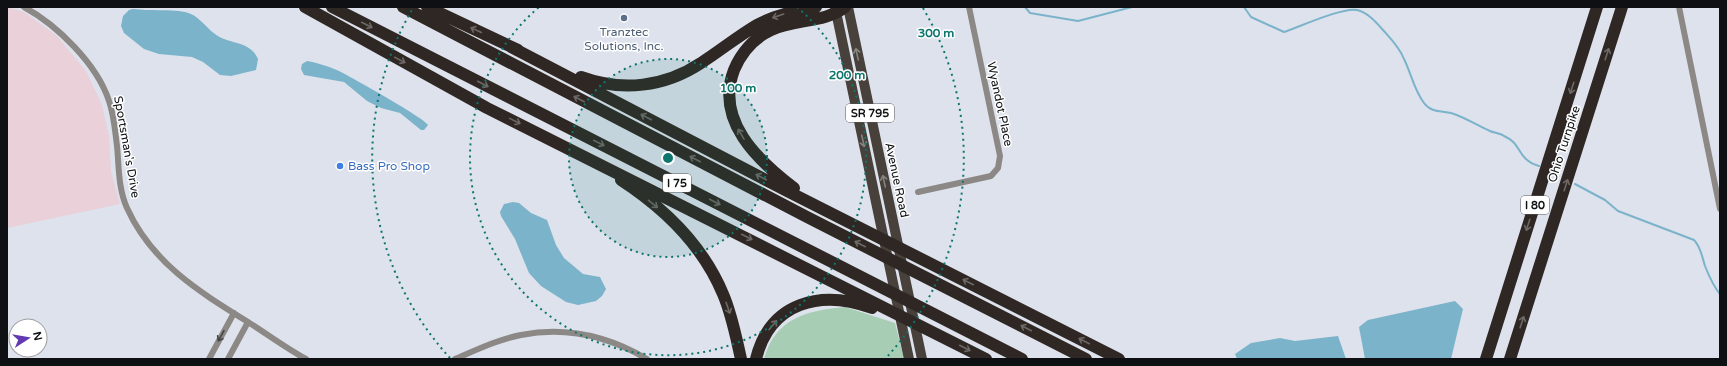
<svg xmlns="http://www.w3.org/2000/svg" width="1727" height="366" font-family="'Varela Round',sans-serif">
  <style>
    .industrial { fill: #ead0d8 }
    .green { fill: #a7cdb4 }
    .water { fill: #7bb3ca }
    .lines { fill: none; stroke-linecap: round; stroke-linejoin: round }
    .stream { stroke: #7bb3ca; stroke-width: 2 }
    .street { stroke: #8c8885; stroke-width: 6 }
    .primary { stroke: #47403b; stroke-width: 10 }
    .highway { stroke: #2f2723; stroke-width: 12 }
    .oneway { stroke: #6d6865 }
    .oneway2 { stroke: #878380 }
    .oneway3 { stroke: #474646 }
    .ring { fill: none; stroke: #0f766e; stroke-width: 2; stroke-dasharray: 2 4 }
    .service-dot { fill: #5c6f8a; stroke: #fff; stroke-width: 1.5 }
    .shop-dot { fill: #3f7fe0; stroke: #fff; stroke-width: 1.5 }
    .labels { text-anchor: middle; stroke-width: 3; stroke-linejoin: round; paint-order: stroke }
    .shield { fill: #fff; stroke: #56585a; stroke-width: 1 }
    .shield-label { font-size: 11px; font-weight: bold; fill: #0e1013 }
    .service-label { font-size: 12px; fill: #4e5e75; stroke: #fff }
    .street-label { font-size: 12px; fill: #0e1013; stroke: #fff }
    .shop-label { font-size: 12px; fill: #366cbe; stroke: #fff; text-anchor: start }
    .centre { fill: #0f766e; stroke: #fff; stroke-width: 2 }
    .ring-label { font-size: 12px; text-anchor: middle; font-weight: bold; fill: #0f766e; stroke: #fff; stroke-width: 3; stroke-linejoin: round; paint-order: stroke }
  </style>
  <rect width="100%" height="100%" fill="#dde2ec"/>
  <path class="industrial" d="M 7,7 L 24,12 L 57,36 L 86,71 L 102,105 L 109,136 L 111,172 L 120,204 L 7,228 Z"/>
  <path class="green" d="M 845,307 L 895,323 L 904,359 L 764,359 C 775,318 808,310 845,307 Z"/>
  <path class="water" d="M 133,9 C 150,11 168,9 185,12 C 199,15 204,26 215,34 C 229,45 250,40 258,59 L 256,70 L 231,76 L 220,75 L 203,62 L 192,57 L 159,54 L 144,49 L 124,33 L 121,26 L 123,16 L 129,10 Z
    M 307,61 C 318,63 330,67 339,71 C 351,77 426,119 428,125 L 424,130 L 421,130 L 400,113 L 381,108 L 367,101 L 344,82 L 304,75 L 301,69 L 302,64 Z
    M 513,202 L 519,203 L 531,213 L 547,220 L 556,245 L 564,258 L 583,274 L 600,277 L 606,289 L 602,296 L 596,301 L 578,305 L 566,302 L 541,286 L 529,273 L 515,239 L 501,216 L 500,212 L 504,204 Z
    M 1455,301 L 1463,309 L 1451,359 L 1365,359 L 1359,327 L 1368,320 Z
    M 1338,336 L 1346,359 L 1237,359 L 1235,354 L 1251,343 L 1280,338 L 1295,341 Z"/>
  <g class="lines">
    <path class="stream" d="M 1025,7 L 1030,13 L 1078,21 L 1132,7
      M 1244,7 L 1251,17 L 1284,32 C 1299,27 1343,7 1357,10 C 1367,12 1376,22 1383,30 C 1390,38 1400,48 1404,59 C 1411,73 1414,90 1424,103 C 1432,114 1443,110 1454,114 C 1466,118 1478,126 1490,131 C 1494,133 1500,133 1504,136 C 1523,144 1516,159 1539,166
      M 1575,184 L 1605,200 L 1618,211 L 1694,240 C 1701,247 1702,257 1705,266 C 1709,276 1713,286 1720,294"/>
    <path class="street" d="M 24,7 C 57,25 97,64 109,101 C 114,115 115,131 117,146 C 119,166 118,188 127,208 C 152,263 198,291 248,322 C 267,334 286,348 306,359
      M 1679,7 L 1720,209
      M 918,192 L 991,176 L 998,168 L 1000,156 L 969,7
      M 209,359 L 234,313
      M 228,359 L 248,322
      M 455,359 C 476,350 499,339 521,335 C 567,326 608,336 647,359"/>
    <path class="primary" d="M 835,7 L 909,359
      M 848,7 L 922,359"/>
    <path class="highway" d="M 305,7 L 487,108 L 986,359
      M 332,7 L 1022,359
      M 403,7 L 807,217 L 1086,359
      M 427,7 L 518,50
      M 511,47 L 787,191 L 1119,359
      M 581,77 C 622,92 665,87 701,63 C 720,51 738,36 757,25 C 775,15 795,11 816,7
      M 621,180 C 664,208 703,246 723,294 C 732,315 736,337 741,359
      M 794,188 C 757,160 715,120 734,70 C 741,53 754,38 771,30 C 794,19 825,23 845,7
      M 756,359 C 770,302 821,289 872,308
      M 1486,359 L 1597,7
      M 1510,359 L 1622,7"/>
  </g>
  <defs><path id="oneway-shaft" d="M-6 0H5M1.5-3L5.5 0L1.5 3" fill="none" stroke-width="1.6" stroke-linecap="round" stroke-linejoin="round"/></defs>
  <g class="oneway">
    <use href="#oneway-shaft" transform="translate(778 16) rotate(161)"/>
    <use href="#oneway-shaft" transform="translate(367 25) rotate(27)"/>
    <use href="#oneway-shaft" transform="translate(476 30) rotate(-155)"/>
    <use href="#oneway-shaft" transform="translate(1607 54) rotate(-72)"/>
    <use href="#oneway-shaft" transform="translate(400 60) rotate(28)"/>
    <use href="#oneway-shaft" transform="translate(483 84) rotate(27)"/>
    <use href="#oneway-shaft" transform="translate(1572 88) rotate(108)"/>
    <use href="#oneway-shaft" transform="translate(579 99) rotate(-153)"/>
    <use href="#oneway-shaft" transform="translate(646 117) rotate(-152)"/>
    <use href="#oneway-shaft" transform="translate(515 121) rotate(26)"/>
    <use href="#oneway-shaft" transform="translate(741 134) rotate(-120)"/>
    <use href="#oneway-shaft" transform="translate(599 143) rotate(27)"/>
    <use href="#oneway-shaft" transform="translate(695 159) rotate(-153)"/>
    <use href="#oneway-shaft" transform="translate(761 177) rotate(-152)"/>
    <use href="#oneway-shaft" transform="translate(1566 185) rotate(-72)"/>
    <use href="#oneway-shaft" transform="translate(715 202) rotate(27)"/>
    <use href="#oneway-shaft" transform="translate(653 204) rotate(39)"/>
    <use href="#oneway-shaft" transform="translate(1528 225) rotate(108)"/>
    <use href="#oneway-shaft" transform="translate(747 237) rotate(27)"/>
    <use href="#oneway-shaft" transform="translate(860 244) rotate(-153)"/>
    <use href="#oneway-shaft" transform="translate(968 282) rotate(-153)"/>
    <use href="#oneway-shaft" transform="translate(728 308) rotate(71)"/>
    <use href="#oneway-shaft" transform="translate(1522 322) rotate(-72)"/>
    <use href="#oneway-shaft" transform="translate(773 325) rotate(-49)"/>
    <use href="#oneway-shaft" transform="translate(1026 328) rotate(-153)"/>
    <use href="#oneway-shaft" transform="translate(1084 341) rotate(-153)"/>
    <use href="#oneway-shaft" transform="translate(965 348) rotate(27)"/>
  </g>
  <g class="oneway2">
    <use href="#oneway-shaft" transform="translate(857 54) rotate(-102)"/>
    <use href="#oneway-shaft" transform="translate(863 141) rotate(78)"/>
    <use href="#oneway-shaft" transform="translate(884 181) rotate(-102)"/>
  </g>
  <use class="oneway3" href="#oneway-shaft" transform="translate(221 336) rotate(119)"/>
  <circle cx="668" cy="158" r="99" fill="#0f766e" fill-opacity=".12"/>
  <g class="ring">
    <circle cx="668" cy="158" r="99"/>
    <path d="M797 7A198 198 0 1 1 539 7"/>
    <path d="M450 358A296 296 0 0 1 413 8M923 8A296 296 0 0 1 886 358"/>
  </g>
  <circle class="service-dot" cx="624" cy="18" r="4"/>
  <circle class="shop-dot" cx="340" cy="166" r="4"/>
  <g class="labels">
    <g class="shield">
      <rect x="846" y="104" width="48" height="18" rx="3"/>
      <rect x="663" y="174" width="28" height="18" rx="3"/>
      <rect x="1521" y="196" width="28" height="18" rx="3"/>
    </g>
    <g class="shield-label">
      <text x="870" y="117">SR 795</text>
      <text x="677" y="187">I 75</text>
      <text x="1535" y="209">I 80</text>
    </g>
    <g class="service-label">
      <text x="624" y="36">Tranztec<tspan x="624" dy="14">Solutions, Inc.</tspan></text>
    </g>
    <g class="street-label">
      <text transform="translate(1000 104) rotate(78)" y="4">Wyandot Place</text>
      <text transform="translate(1564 144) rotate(-72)" y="4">Ohio Turnpike</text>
      <text transform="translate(127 147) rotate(80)" y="4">Sportsman's Drive</text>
      <text transform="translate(897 180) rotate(78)" y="4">Avenue Road</text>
    </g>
    <g class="shop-label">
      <text x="348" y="170">Bass Pro Shop</text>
    </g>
  </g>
  <circle cx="668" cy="158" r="6" class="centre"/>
  <g class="ring-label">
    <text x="936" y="37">300 m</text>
    <text x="847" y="79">200 m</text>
    <text x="738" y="92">100 m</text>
  </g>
  <rect width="1727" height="366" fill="none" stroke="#0e1013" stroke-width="16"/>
  <g transform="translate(28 338) rotate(78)"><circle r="19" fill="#ffffff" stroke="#9f9fa1"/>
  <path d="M0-3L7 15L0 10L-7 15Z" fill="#6239b1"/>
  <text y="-6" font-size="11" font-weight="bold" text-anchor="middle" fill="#0e1013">N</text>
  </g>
</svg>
